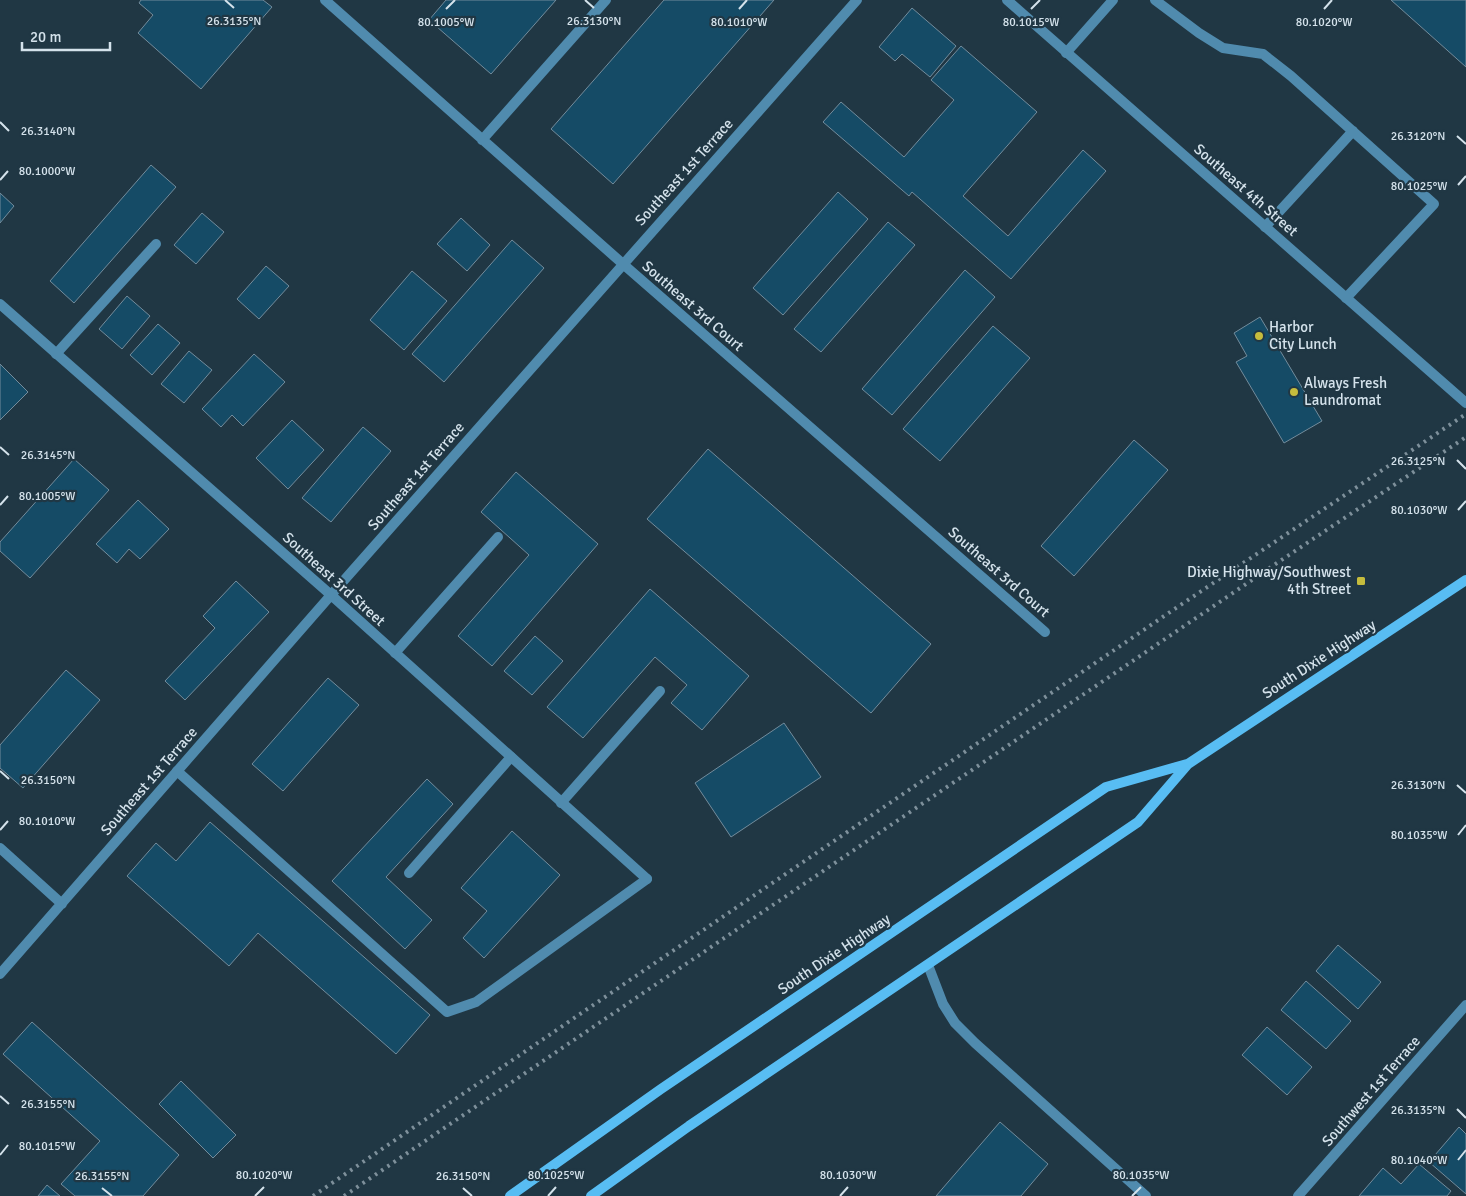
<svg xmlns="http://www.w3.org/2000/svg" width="1466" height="1196" font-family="Signika,sans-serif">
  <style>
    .building { fill: #154b66; stroke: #738c9c }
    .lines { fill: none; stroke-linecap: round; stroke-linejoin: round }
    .service { stroke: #508bae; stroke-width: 10 }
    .minor { stroke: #508bae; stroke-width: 10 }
    .secondary { stroke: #58bdf3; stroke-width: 10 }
    .rail { stroke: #7e909b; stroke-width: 4; stroke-dasharray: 2.5 5; stroke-linecap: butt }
    .ticks { fill: none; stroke: #d4e2eb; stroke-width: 2 }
    .poi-dot { fill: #c5bc3d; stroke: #203744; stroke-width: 2 }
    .labels { text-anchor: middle; stroke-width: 4.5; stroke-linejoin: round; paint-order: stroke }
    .street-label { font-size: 15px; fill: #d4e2eb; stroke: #203744 }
    .poi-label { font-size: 15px; fill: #d4e2eb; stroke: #203744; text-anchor: start }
    .ticks-label { font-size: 12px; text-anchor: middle; fill: #d4e2eb; stroke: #203744; stroke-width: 4.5; stroke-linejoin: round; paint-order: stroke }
  </style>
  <rect width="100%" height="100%" fill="#203744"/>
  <path class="building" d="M 141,0 L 263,0 L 272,7 L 201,89 L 138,33 L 153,15 L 139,3 Z
    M 446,0 L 556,0 L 491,74 L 429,20 Z
    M 664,0 L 774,0 L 613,184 L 551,129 Z
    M 1391,0 L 1466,0 L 1466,67 Z
    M 912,8 L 956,46 L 930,77 L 902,54 L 895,61 L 879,47 Z
    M 961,46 L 1037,112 L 963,196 L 1008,236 L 1083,150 L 1106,171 L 1011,279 L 912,192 L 909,196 L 823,122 L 841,102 L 904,157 L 954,100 L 931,80 Z
    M 151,165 L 176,187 L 74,303 L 50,281 Z
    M 838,192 L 868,219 L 783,315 L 753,288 Z
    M 0,193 L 14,206 L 0,223 Z
    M 202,213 L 224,232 L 196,264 L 174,245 Z
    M 461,218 L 490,245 L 467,271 L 437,244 Z
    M 888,222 L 915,245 L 821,352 L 794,329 Z
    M 512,240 L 544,268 L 444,382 L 412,354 Z
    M 266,266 L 289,286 L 259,319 L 237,299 Z
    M 965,270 L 995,297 L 892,415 L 862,389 Z
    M 412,271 L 447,301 L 404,350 L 370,320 Z
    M 127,296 L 150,316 L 122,349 L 99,329 Z
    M 1260,317 L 1322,421 L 1284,443 L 1236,362 L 1247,356 L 1234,333 Z
    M 158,324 L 180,343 L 152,375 L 130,355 Z
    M 993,326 L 1030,358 L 940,461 L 903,429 Z
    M 189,351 L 212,370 L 184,403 L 161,384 Z
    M 254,354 L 285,382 L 243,426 L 232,415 L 221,427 L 202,409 Z
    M 0,364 L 28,392 L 0,420 Z
    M 292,420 L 324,450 L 288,489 L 256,458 Z
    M 363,427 L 391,451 L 331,522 L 302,498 Z
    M 1134,440 L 1168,470 L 1074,576 L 1041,546 Z
    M 708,449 L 931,644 L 871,713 L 647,519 Z
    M 74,459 L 109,490 L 30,578 L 0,551 L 0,542 Z
    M 516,472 L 598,544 L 492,666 L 458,636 L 529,555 L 481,512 Z
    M 138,500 L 169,529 L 140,559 L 129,549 L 117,563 L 96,544 Z
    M 236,581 L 269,612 L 185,700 L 165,681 L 215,628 L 203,616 Z
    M 650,589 L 749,676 L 702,730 L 671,703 L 687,685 L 655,657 L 583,738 L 547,707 Z
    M 535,636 L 563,661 L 532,695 L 504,671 Z
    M 66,670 L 100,700 L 23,788 L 0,768 L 0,745 Z
    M 328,678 L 359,705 L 283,791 L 252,764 Z
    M 784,723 L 821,777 L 731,837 L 695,783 Z
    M 427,779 L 453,804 L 386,877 L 432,920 L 405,949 L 332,881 Z
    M 210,822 L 430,1015 L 396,1054 L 258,933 L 229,966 L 127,876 L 156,843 L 176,861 Z
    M 512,831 L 560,875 L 484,958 L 463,938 L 487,911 L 461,888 Z
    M 1338,945 L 1381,982 L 1358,1009 L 1316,971 Z
    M 1306,981 L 1351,1021 L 1326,1049 L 1281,1010 Z
    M 32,1022 L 179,1155 L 143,1196 L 75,1196 L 61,1184 L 100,1141 L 3,1054 Z
    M 1267,1027 L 1312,1067 L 1287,1095 L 1242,1055 Z
    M 181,1081 L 236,1135 L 213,1158 L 159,1104 Z
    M 1000,1122 L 1048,1164 L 1021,1196 L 936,1196 Z
    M 1459,1127 L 1466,1134 L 1466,1194 L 1429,1162 Z
    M 1419,1164 L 1451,1191 L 1447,1196 L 1359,1196 L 1383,1168 L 1401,1184 Z
    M 47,1185 L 60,1196 L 38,1196 Z"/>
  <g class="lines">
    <path class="service" d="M 1155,0 L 1199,33 L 1223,48 L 1263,54 L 1291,76 L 1434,204 L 1346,298
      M 1066,53 L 1113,0
      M 1265,227 L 1353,131
      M 56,354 L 156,244
      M 395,653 L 498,537
      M 177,771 L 447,1012 L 476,1002 L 647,879
      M 561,803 L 660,691
      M 409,873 L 511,757
      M 928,965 L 943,1004 L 955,1023 L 975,1043 L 1146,1196"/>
    <path class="minor" d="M 325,0 L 623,264 L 1045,632
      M 1007,0 L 1466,403
      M 482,140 L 606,0
      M 0,304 L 331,595 L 647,879
      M 0,848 L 62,904
      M 0,974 L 331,595 L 857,0
      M 1298,1196 L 1466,1005"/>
    <path class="secondary" d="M 510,1196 L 661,1089 L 1106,787 L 1187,764
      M 591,1196 L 689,1126 L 1138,822 L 1188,764 L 1466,580"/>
    <path class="rail" d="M 313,1196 L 1173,610 L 1466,414
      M 344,1196 L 1280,561 L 1466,437"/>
  </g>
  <path class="ticks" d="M 225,0 L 234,8M 585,0 L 594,8M 446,9 L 455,0M 739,9 L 747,0M 1031,9 L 1040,0M 1324,9 L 1332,0M 0,122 L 9,131M 1457,136 L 1466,144M 0,180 L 8,171M 1458,185 L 1466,176M 0,447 L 9,455M 1457,460 L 1466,469M 0,505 L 8,496M 1458,510 L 1466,501M 0,771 L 9,779M 1457,785 L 1466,793M 0,830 L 8,821M 1458,835 L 1466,825M 0,1096 L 9,1104M 1457,1109 L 1466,1118M 0,1155 L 8,1145M 1458,1160 L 1466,1150M 102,1188 L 112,1196M 463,1188 L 472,1196M 255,1196 L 264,1187M 548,1196 L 556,1187M 840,1196 L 848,1187M 1132,1196 L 1141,1187"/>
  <g class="poi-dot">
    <circle cx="1259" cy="336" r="5"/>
    <circle cx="1294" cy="392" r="5"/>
    <rect x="1356" y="576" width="10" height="10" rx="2.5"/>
  </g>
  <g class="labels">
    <g class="street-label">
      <text transform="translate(684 172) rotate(-48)" y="5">Southeast 1st Terrace</text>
      <text transform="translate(1246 190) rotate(41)" y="5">Southeast 4th Street</text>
      <text transform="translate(693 306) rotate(41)" y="5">Southeast 3rd Court</text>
      <text transform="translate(416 476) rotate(-49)" y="5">Southeast 1st Terrace</text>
      <text transform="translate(999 572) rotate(41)" y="5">Southeast 3rd Court</text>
      <text transform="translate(334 579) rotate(42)" y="5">Southeast 3rd Street</text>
      <text transform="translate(1319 659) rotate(-33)" y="5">South Dixie Highway</text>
      <text transform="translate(149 781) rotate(-49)" y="5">Southeast 1st Terrace</text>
      <text transform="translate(834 954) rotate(-34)" y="5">South Dixie Highway</text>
      <text transform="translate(1371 1091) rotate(-49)" y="5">Southwest 1st Terrace</text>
    </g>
    <g class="poi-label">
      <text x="1269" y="332">Harbor<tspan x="1269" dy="17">City Lunch</tspan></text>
      <text x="1304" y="388">Always Fresh<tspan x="1304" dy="17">Laundromat</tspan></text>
      <text x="1351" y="577" text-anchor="end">Dixie Highway/Southwest<tspan x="1351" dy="17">4th Street</tspan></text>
    </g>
  </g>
  <g class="ticks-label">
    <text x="594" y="25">26.3130°N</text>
    <text x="234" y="25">26.3135°N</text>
    <text x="446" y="26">80.1005°W</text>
    <text x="739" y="26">80.1010°W</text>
    <text x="1031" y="26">80.1015°W</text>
    <text x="1324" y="26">80.1020°W</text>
    <text x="48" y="135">26.3140°N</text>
    <text x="1418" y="140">26.3120°N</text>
    <text x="47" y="175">80.1000°W</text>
    <text x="1419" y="190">80.1025°W</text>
    <text x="48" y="459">26.3145°N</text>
    <text x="1418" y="465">26.3125°N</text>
    <text x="47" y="500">80.1005°W</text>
    <text x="1419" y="514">80.1030°W</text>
    <text x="48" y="784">26.3150°N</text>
    <text x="1418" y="789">26.3130°N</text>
    <text x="47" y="825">80.1010°W</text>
    <text x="1419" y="839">80.1035°W</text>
    <text x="48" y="1108">26.3155°N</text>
    <text x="1418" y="1114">26.3135°N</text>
    <text x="47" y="1150">80.1015°W</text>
    <text x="1419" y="1164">80.1040°W</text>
    <text x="264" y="1179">80.1020°W</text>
    <text x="556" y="1179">80.1025°W</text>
    <text x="848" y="1179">80.1030°W</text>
    <text x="1141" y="1179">80.1035°W</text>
    <text x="102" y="1180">26.3155°N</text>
    <text x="463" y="1180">26.3150°N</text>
  </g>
  <path d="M22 42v8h88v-8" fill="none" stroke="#d4e2eb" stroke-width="2.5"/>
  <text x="30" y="42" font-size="15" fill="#d4e2eb" stroke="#203744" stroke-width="4" paint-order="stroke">20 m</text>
</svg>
